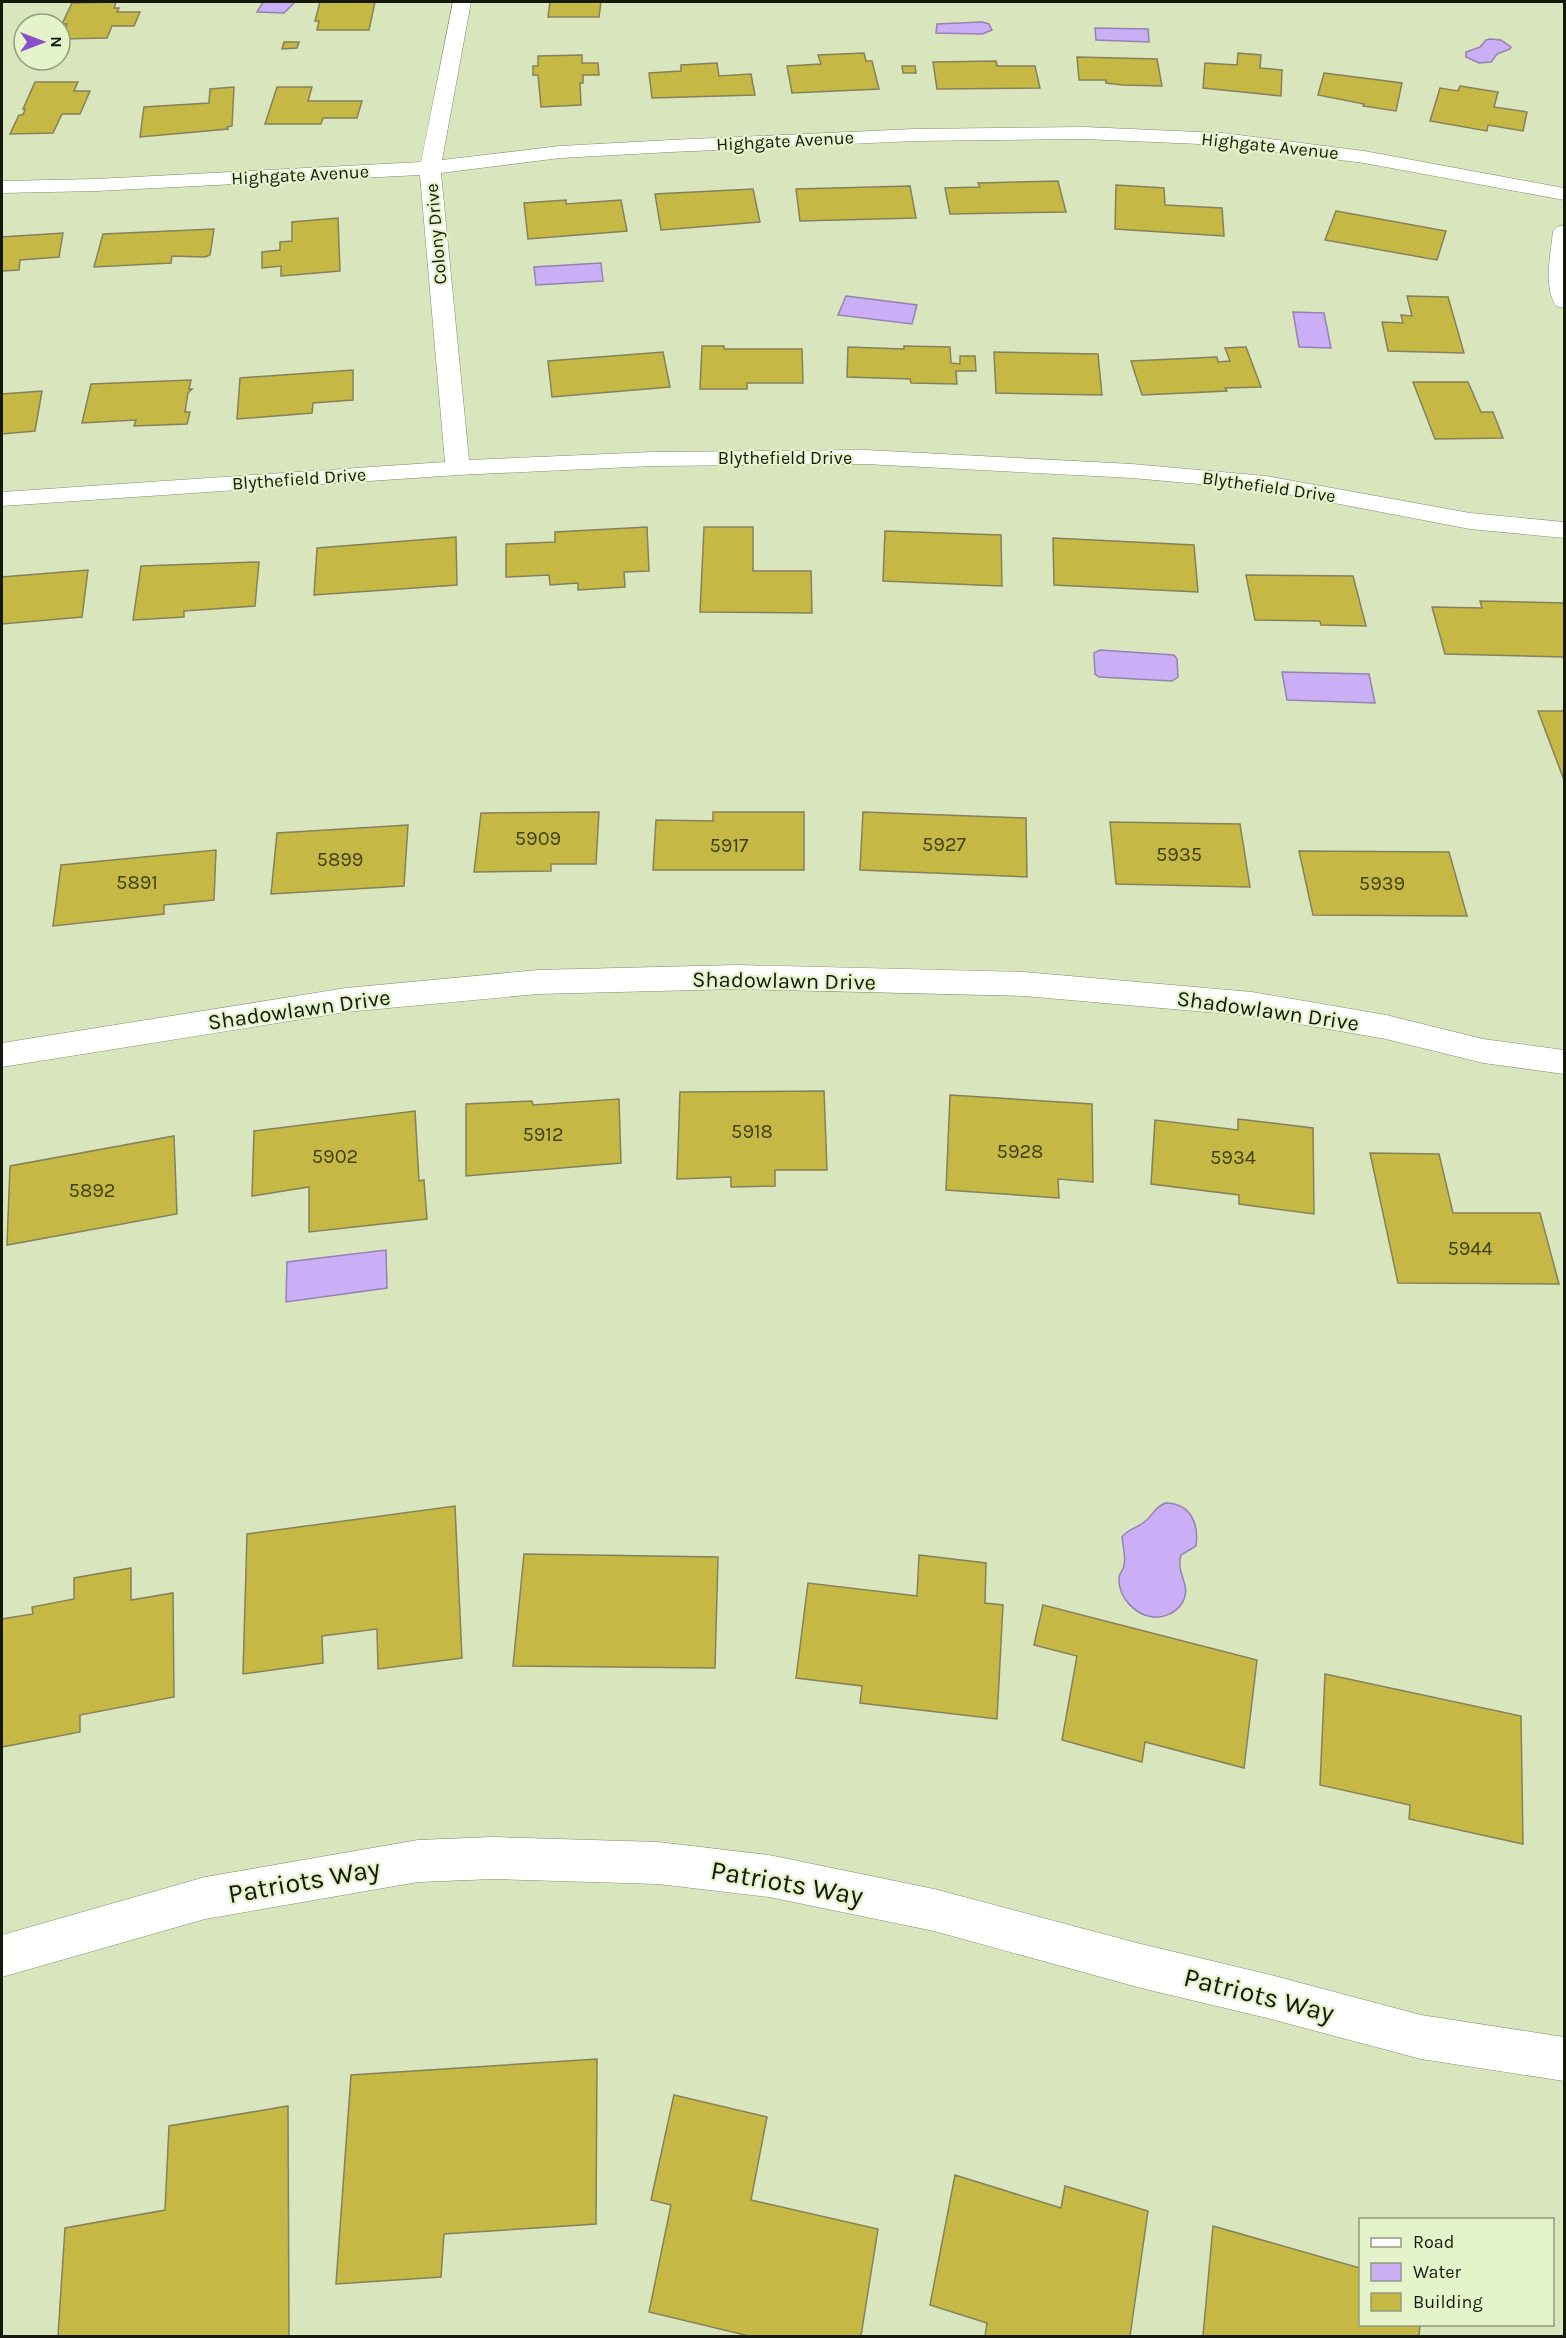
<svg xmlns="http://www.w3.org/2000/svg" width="1566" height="2338" font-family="Karla,sans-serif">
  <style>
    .water { fill: #cbaff6; stroke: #9482b0; stroke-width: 1.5 }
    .building { fill: #c6b844; stroke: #85815a; stroke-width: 1.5 }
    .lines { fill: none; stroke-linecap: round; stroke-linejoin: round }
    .minor-casing { stroke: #818d68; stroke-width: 1 }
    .minor { fill: #fff; fill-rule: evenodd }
    .labels { text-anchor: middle; stroke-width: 4.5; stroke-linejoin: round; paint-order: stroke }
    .far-street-label { font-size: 18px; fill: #15190b; stroke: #e5f3ca }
    .number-label { font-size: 20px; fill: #414119 }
    .street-label { font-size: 22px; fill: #15190b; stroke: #e5f3ca }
    .near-street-label { font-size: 27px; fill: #15190b; stroke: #e5f3ca }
  </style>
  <rect width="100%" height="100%" fill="#d8e5bd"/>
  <path class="water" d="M 263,2 L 295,2 L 284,13 L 257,12 Z
    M 982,22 L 989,24 L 992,30 L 982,34 L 936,33 L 937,24 Z
    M 1095,28 L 1148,29 L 1149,42 L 1096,40 Z
    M 1490,39 L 1501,40 L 1511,47 L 1510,49 L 1497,54 L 1491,62 L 1479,63 L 1466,57 L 1466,52 L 1480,47 L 1486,40 Z
    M 601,263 L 603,281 L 536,285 L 534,267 Z
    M 846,296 L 917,305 L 912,324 L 838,315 Z
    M 1293,312 L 1324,313 L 1331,348 L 1299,347 Z
    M 1100,650 L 1174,655 L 1177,659 L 1178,677 L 1172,681 L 1099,677 L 1095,674 L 1094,653 Z
    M 1282,672 L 1369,674 L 1375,703 L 1287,700 Z
    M 386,1250 L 387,1288 L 286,1302 L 287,1262 Z
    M 1165,1503 C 1191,1503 1199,1524 1196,1546 L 1181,1555 C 1175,1574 1193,1586 1182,1603 C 1176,1613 1164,1618 1153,1617 C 1135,1615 1118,1597 1119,1578 C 1119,1573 1124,1570 1124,1565 C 1126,1557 1123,1546 1122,1537 C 1128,1529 1135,1529 1143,1523 C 1153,1517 1152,1509 1165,1503 Z"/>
  <path class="building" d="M 320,2 L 375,2 L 369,30 L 317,30 L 319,21 L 315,21 Z
    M 550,2 L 601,2 L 599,17 L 548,17 Z
    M 72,3 L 116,2 L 114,8 L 119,8 L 117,12 L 140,12 L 134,26 L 112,26 L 107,38 L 61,39 L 67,24 L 62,24 Z
    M 284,42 L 299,42 L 297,48 L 282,49 Z
    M 864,53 L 866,61 L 872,61 L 879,89 L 792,93 L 787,66 L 821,64 L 818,55 Z
    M 1238,53 L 1261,55 L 1260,68 L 1282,70 L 1281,96 L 1203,88 L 1205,63 L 1237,65 Z
    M 582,55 L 582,63 L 598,63 L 599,75 L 583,75 L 583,83 L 580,83 L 581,105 L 541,107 L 538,75 L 533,75 L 533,66 L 538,66 L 538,56 Z
    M 1077,57 L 1157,59 L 1162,86 L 1123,85 L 1106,83 L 1106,80 L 1079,80 Z
    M 996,61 L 997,66 L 1035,66 L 1040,88 L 937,89 L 933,62 Z
    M 717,63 L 719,76 L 751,74 L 755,95 L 652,98 L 649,73 L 681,71 L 681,65 Z
    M 902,66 L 915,66 L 916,73 L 903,73 Z
    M 1324,73 L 1402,83 L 1396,111 L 1363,106 L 1364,104 L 1318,95 Z
    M 35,82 L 78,82 L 74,91 L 90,91 L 80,114 L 62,114 L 53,133 L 10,134 L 19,115 L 23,115 L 25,109 L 23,109 Z
    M 1460,86 L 1498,92 L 1494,107 L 1527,112 L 1523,131 L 1488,125 L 1487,131 L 1430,121 L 1440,88 L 1458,91 Z
    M 234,87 L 232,126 L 227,127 L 228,129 L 140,137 L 144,107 L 209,103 L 210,89 Z
    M 277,87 L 312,87 L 308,101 L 362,101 L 357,118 L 323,118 L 321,124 L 265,124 Z
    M 1058,181 L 1066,212 L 950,214 L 945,188 L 980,187 L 978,183 Z
    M 1116,185 L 1164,188 L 1165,205 L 1222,208 L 1224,236 L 1115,229 Z
    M 910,186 L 916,218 L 800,221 L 796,189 Z
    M 753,189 L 760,222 L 661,230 L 655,194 Z
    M 566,200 L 566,204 L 621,200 L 627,231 L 528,239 L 524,203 Z
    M 1336,211 L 1446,231 L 1437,260 L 1325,240 Z
    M 338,218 L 340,271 L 281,276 L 281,266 L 262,268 L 262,252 L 280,250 L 280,242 L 292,241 L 292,222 Z
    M 214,229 L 210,255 L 205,257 L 172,256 L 171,263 L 94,267 L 103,234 Z
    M 63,233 L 59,257 L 20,260 L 19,270 L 2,271 L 2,237 Z
    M 1407,296 L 1448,297 L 1464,353 L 1388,351 L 1382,322 L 1403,323 L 1401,315 L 1412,316 Z
    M 702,346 L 724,346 L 724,349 L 802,349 L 803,383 L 747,383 L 747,389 L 700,389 Z
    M 904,346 L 950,347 L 951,363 L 960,364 L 960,356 L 975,356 L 976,371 L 956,371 L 957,384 L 911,383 L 910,379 L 847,377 L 848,347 L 904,349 Z
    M 1246,347 L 1261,387 L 1225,388 L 1227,391 L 1142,395 L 1131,361 L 1217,357 L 1218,362 L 1230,361 L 1225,348 Z
    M 663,352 L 670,387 L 552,397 L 548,361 Z
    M 994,352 L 1098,354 L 1102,395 L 996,393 Z
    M 353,370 L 353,400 L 313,403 L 312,413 L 237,419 L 240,378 Z
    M 191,380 L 189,389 L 192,389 L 188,393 L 185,412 L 190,412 L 187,424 L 134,426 L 136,420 L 82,423 L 91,384 Z
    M 1413,382 L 1468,382 L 1481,412 L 1493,412 L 1503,438 L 1435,439 Z
    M 42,391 L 35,431 L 2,434 L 2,394 Z
    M 647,527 L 649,571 L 624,572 L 625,587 L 578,590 L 578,583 L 550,585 L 549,575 L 506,577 L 506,544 L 555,542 L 555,532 Z
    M 704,527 L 753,527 L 753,571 L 811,571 L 812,613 L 700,612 Z
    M 885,531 L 1001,535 L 1002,586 L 883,581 Z
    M 456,537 L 457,585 L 314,595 L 317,548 Z
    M 1053,538 L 1194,545 L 1198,592 L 1054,585 Z
    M 259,562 L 255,606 L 184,611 L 184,617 L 133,620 L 141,566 Z
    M 88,570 L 82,617 L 2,624 L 2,577 Z
    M 1246,575 L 1353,576 L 1366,626 L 1321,625 L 1320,621 L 1255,620 Z
    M 1480,601 L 1564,603 L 1564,657 L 1445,654 L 1432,607 L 1482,608 Z
    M 1538,711 L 1564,711 L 1564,780 Z
    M 599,812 L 596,864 L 551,864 L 551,871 L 474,872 L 481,813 Z
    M 713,812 L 804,812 L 804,870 L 653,870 L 656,820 L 713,821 Z
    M 863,812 L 1026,818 L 1027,877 L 860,870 Z
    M 1110,822 L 1240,824 L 1250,887 L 1116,884 Z
    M 408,825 L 404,886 L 271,894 L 277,833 Z
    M 216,850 L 214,900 L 164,905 L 164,914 L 53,926 L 61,865 Z
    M 1299,851 L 1449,852 L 1467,916 L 1313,915 Z
    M 824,1091 L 827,1170 L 775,1170 L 775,1186 L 731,1187 L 731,1177 L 677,1179 L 680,1092 Z
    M 950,1095 L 1092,1104 L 1093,1182 L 1058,1179 L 1059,1198 L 946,1190 Z
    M 619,1099 L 621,1163 L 466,1176 L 466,1104 L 532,1101 L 533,1105 Z
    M 415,1111 L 419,1181 L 424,1180 L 427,1219 L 309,1232 L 309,1187 L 252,1196 L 254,1131 Z
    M 1238,1119 L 1313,1128 L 1314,1214 L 1239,1204 L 1239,1195 L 1151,1184 L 1155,1120 L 1238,1130 Z
    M 174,1136 L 177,1214 L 7,1245 L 10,1166 Z
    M 1370,1153 L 1439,1154 L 1453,1213 L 1540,1213 L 1559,1284 L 1398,1283 Z
    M 455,1506 L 462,1658 L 378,1669 L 377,1629 L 322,1636 L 323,1663 L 243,1674 L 247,1534 Z
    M 524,1554 L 718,1557 L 715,1668 L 513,1666 Z
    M 919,1555 L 986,1563 L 985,1603 L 1003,1605 L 997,1719 L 860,1703 L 862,1686 L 796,1678 L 808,1583 L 917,1596 Z
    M 131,1568 L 131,1600 L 173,1593 L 174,1697 L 80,1715 L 80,1732 L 2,1747 L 2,1619 L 33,1614 L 32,1607 L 74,1599 L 74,1578 Z
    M 1043,1605 L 1257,1660 L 1244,1768 L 1145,1742 L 1142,1762 L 1062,1740 L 1077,1656 L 1034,1645 Z
    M 1325,1674 L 1521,1716 L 1523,1844 L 1409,1819 L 1410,1805 L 1320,1785 Z
    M 597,2059 L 596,2224 L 444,2234 L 441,2277 L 336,2284 L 351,2075 Z
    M 674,2095 L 767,2117 L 751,2200 L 878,2229 L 861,2336 L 749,2336 L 649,2312 L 671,2205 L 651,2200 Z
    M 288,2106 L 289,2336 L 58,2336 L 65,2228 L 165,2210 L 169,2126 Z
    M 955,2175 L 1061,2208 L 1065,2186 L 1148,2211 L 1130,2336 L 985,2336 L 987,2323 L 930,2305 Z
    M 1213,2226 L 1360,2268 L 1360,2324 L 1420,2324 L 1419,2336 L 1203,2336 Z"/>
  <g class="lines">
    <g class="minor-casing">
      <path id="minor" d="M 453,2 L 471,2 L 442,160 L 560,146 L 671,140 L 914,129 L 1084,127 L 1223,133 L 1364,151 L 1564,188 L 1564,200 L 1364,163 L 1223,145 L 1084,139 L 914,141 L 671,152 L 560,158 L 441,173 L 469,460 L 653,452 L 866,450 L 1132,464 L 1266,476 L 1470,513 L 1564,522 L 1564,538 L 1470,529 L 1266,490 L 1132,478 L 866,464 L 653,466 L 458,475 L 2,506 L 2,492 L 445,462 L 420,175 L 96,191 L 2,193 L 2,181 L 96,179 L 421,162 Z
        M 1564,225 L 1564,308 L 1556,306 C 1543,286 1551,253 1553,231 L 1557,227 Z
        M 737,965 L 1024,972 L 1252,992 L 1386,1015 L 1483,1039 L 1564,1050 L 1564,1074 L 1483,1063 L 1386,1039 L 1252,1016 L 1024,996 L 737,989 L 538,994 L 346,1012 L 2,1067 L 2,1043 L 346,988 L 538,970 Z
        M 493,1837 L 658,1842 L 769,1855 L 934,1889 L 1141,1944 L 1271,1975 L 1421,2015 L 1564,2037 L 1564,2081 L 1421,2059 L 1271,2019 L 1141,1988 L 934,1931 L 769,1897 L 658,1884 L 493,1879 L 418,1882 L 205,1919 L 2,1977 L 2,1935 L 205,1877 L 418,1840 Z"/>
    </g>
    <use href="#minor" class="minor"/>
  </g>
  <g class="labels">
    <g class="far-street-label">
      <text transform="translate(785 141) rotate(-3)" y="6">Highgate Avenue</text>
      <text transform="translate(1270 146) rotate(6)" y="6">Highgate Avenue</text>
      <text transform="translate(300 175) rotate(-3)" y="6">Highgate Avenue</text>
      <text transform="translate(436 234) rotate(-95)" y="6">Colony Drive</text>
      <text x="785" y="464">Blythefield Drive</text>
      <text transform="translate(299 479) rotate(-4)" y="6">Blythefield Drive</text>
      <text transform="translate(1269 487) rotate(8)" y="6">Blythefield Drive</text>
    </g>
    <g class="number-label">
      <text x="538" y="845">5909</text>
      <text x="944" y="851">5927</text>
      <text x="729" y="852">5917</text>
      <text x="1179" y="861">5935</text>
      <text x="340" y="866">5899</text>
      <text x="137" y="889">5891</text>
      <text x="1382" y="890">5939</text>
      <text x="752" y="1138">5918</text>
      <text x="543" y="1141">5912</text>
      <text x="1020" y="1158">5928</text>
      <text x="335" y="1163">5902</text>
      <text x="1233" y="1164">5934</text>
      <text x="92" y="1197">5892</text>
      <text x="1470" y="1255">5944</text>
    </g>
    <g class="street-label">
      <text transform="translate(784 980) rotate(1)" y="8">Shadowlawn Drive</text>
      <text transform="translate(299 1009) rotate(-8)" y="8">Shadowlawn Drive</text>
      <text transform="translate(1268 1010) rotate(8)" y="8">Shadowlawn Drive</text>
    </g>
    <g class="near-street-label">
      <text transform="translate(304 1881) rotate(-10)" y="9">Patriots Way</text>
      <text transform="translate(787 1883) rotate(10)" y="9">Patriots Way</text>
      <text transform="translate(1259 1995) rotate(14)" y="9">Patriots Way</text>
    </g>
  </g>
  <rect width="1566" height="2338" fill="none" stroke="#15190b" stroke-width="6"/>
  <rect x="1359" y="2218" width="195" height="108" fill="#e5f3ca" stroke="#929c7e" stroke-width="1.5"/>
  <rect x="1371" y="2238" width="30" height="9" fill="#ffffff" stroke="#929c7e" stroke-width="1.5"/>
  <text x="1413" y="2248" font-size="18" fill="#15190b">Road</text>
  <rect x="1371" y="2263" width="30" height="18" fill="#cbaff6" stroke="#929c7e" stroke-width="1.5"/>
  <text x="1413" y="2278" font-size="18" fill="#15190b">Water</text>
  <rect x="1371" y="2293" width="30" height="18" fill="#c6b844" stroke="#929c7e" stroke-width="1.5"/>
  <text x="1413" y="2308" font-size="18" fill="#15190b">Building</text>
  <g transform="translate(42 42) rotate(90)"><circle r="28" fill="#e5f3ca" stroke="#929c7e" stroke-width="1.5"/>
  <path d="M0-4.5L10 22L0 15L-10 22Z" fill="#8850c8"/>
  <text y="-9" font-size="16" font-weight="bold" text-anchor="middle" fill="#15190b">N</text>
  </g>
</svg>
